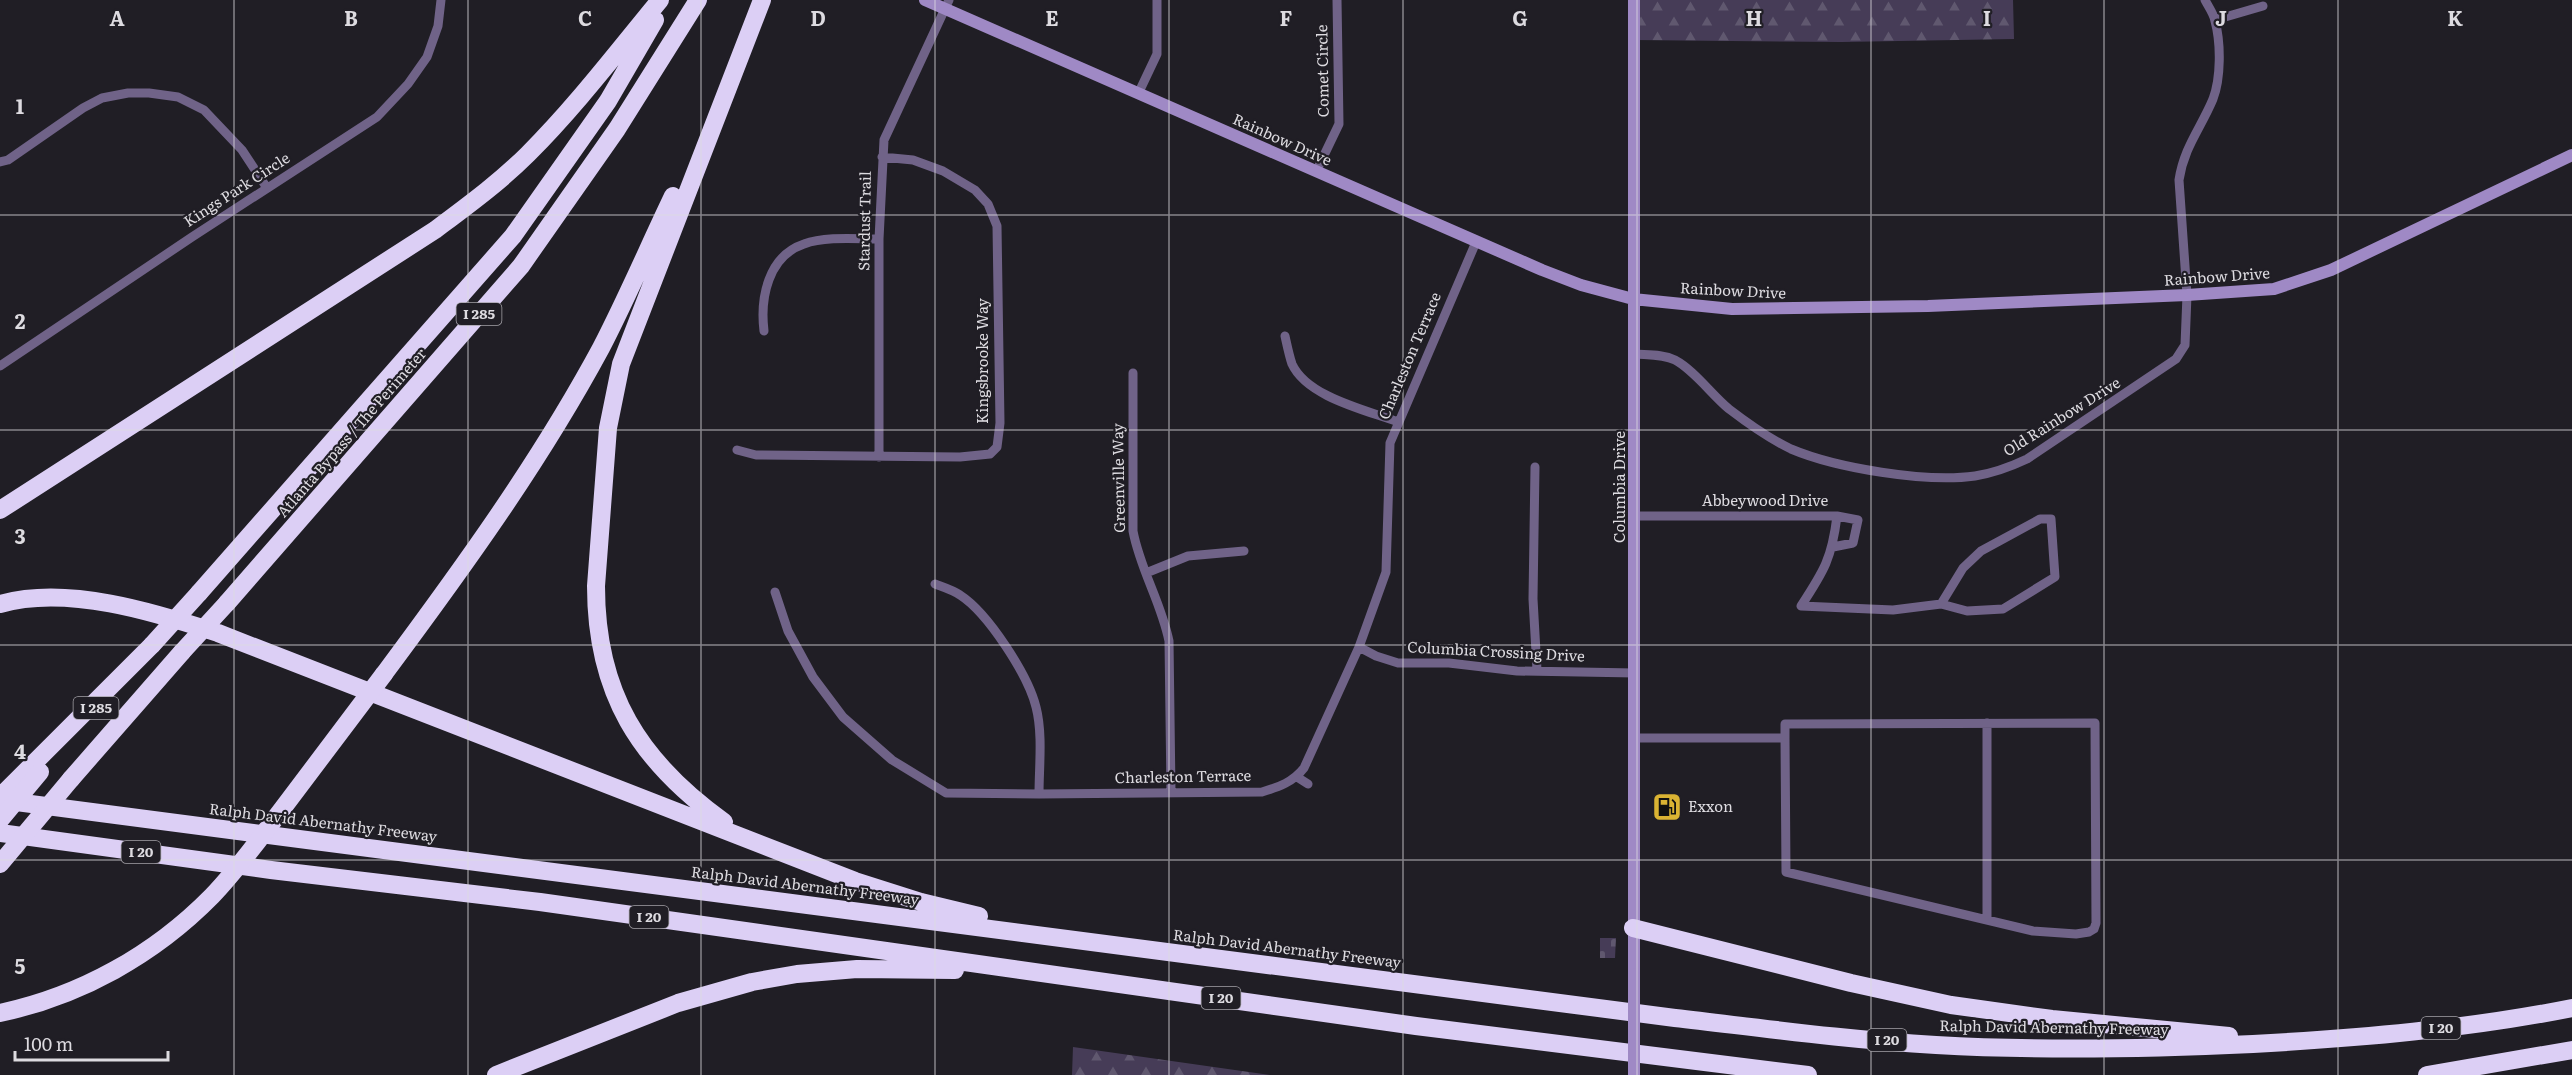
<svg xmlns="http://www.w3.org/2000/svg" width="2572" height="1075" font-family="Literata,serif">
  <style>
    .forest { fill: url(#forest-firs) }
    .cemetery { fill: url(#cemetery-stones) }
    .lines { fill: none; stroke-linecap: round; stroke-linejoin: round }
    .street { stroke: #706388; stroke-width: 9 }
    .secondary { stroke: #9f89c5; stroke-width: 12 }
    .highway { stroke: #dccff5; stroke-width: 18 }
    .secondary-bridge { stroke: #9f89c5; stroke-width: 12 }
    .highway-bridge { stroke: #dccff5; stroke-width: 18 }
    .grid { fill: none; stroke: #dddbe0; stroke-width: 1.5; stroke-opacity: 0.55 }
    .labels { text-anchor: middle; stroke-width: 4.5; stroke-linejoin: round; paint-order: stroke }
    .shield { fill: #201e25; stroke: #a4a2a8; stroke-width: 1.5 }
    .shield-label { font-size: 14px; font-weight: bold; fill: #dddbe0 }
    .street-label { font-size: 15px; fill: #dddbe0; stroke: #201e25 }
    .poi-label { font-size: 15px; fill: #dddbe0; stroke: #201e25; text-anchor: start }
    .grid-label { font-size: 20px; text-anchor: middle; font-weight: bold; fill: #dddbe0; stroke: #201e25; stroke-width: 4.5; stroke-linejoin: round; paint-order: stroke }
  </style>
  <defs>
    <pattern id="forest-firs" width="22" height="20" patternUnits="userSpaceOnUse" patternTransform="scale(1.5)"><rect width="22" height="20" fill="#463c57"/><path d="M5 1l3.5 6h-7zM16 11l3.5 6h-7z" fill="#60586f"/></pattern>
    <pattern id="cemetery-stones" width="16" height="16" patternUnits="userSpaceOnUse" patternTransform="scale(1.5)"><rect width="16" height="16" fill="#463c57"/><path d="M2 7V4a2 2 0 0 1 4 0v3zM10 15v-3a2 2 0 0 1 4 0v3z" fill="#60586f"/></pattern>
  </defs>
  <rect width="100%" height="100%" fill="#201e25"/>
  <path class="forest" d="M 1636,0 L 2013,0 L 2014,39 L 1841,42 L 1635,40 Z
    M 1073,1047 L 1270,1075 L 1072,1075 Z"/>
  <path class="cemetery" d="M 1600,938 L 1616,938 L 1615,958 L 1600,958 Z"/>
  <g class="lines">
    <path class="street" d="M 2215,20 L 2263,6
      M 1139,92 L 1157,54 L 1157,0
      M 0,162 L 8,160 L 83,108 L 102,98 L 128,93 L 149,93 L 178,97 L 204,110 L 242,150 L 267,188
      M 1316,172 L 1339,124 L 1337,0
      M 764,331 C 760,298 768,256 804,244 C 825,236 857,239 879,239
      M 1285,336 C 1287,345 1289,355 1292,364 C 1307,397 1366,410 1398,422
      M 1635,354 C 1648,355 1663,354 1675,360 C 1694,370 1712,395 1729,409 C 1746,422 1772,440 1791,449 C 1836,468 1926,483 1975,476 C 1994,473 2010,467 2027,459 L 2176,359 L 2185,345 L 2187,295 L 2179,180 C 2184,147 2201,128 2213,99 C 2221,78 2221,43 2215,21 C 2214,14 2208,6 2205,0
      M 0,366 L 192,237 L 377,117 L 408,84 L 427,57 L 438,26 L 441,0
      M 1133,373 L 1133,531 C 1140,569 1161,602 1169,641 L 1171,792
      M 737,450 L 756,455 L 960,457 L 990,454 L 997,447 L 1000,423 L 997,226 L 988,204 L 975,190 L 943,171 L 913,160 L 882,157
      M 879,457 L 879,239 L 884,140 L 949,0
      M 1535,467 L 1533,599 L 1537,670
      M 1635,516 L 1837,516 C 1832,558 1824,571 1801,606 L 1893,610 L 1941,604 L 1967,611 L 2003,609 L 2055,577 L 2051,519 L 2040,519 L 1981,551 L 1963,568 L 1941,604
      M 1833,547 L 1853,543 L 1858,520 L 1837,516
      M 1146,573 L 1188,556 L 1244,551
      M 935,584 C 943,587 953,590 960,595 C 988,613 1028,675 1036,707 C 1043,734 1039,767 1039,794
      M 775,592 L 788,631 L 813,677 L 843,717 L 892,760 L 946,793 L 1039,794 L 1262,792 C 1279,787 1293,782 1304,768 L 1359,647 L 1386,572 L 1390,443 L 1476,242
      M 1359,647 L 1376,656 L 1398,663 L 1449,663 L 1517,671 L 1635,673
      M 1987,723 L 1987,919
      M 1634,738 L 1785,738 L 1786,872 L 2033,931 L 2076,934 L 2089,932 L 2094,929 L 2096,923 L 2095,723 L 1785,724 L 1785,738
      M 1297,777 L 1308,784"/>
    <path class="secondary" d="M 925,0 L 1542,270 L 1581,285 L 1633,299 L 1732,309 L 1928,306 L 2187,295 L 2274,289 L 2331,270 L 2572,155
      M 1634,974 L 1634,0"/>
    <path class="highway" d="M 0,510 L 435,230 C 467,206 500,182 528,154 C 576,106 617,52 660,0
      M 199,593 L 513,236 L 608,101 L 655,20
      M 227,603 L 521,266 L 617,129 L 698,0
      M 0,604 C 67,585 154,612 218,633 L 855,881 L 921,902 L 979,916
      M 384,674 C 462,569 539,463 601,348 C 627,298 649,246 673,196
      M 71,779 L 182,652
      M 0,797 L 152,645
      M 0,800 L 1675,1018 C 1762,1028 1849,1040 1936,1045 C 2042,1051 2147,1049 2253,1044 C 2360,1038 2467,1029 2572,1008
      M 724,822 C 639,761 596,693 596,586 L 608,428 L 621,364 L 762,0
      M 0,833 L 271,870 L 540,902 L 1416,1026 L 1808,1075
      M 1633,928 L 1851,983 L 1951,1005 L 2052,1019 L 2229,1036
      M 496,1075 L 678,1003 L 752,982 L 797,974 L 857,969 L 955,970
      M 2427,1075 L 2572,1050"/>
    <path class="secondary-bridge" d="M 1634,974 L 1634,1075"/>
    <path class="highway-bridge" d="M 152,645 L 199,593
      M 182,652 L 227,603
      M 0,820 L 40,772
      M 0,864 L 71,779
      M 0,1013 C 80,996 154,955 212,896 C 238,869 260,838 283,808 C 317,763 351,718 384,674"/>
  </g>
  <path class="grid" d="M 234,0 L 234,1075M 468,0 L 468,1075M 701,0 L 701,1075M 935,0 L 935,1075M 1169,0 L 1169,1075M 1403,0 L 1403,1075M 1637,0 L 1637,1075M 1871,0 L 1871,1075M 2104,0 L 2104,1075M 2338,0 L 2338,1075M 0,215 L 2572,215M 0,430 L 2572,430M 0,645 L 2572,645M 0,860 L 2572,860"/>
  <defs>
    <g id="fuel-square" transform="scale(1.5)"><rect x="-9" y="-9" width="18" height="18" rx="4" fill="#dab333" stroke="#201e25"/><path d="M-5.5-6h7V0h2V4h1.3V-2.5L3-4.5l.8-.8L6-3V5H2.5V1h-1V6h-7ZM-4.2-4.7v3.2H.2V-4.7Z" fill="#111"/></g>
  </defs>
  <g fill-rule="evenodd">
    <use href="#fuel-square" x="1667" y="807"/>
  </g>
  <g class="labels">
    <g class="shield">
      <rect x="456.5" y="303" width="45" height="22" rx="4.5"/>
      <rect x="73.5" y="697" width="45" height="22" rx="4.5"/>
      <rect x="121.5" y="841" width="39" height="22" rx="4.5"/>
      <rect x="629.5" y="906" width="39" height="22" rx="4.5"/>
      <rect x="1201.5" y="987" width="39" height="22" rx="4.5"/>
      <rect x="2421.5" y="1017" width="39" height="22" rx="4.5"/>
      <rect x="1867.5" y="1029" width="39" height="22" rx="4.5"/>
    </g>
    <g class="shield-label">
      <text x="479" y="319">I 285</text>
      <text x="96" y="713">I 285</text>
      <text x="141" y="857">I 20</text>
      <text x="649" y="922">I 20</text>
      <text x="1221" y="1003">I 20</text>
      <text x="2441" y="1033">I 20</text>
      <text x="1887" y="1045">I 20</text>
    </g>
    <g class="street-label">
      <text transform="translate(1323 71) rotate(-91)" y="5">Comet Circle</text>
      <text transform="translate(1282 140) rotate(24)" y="5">Rainbow Drive</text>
      <text transform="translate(237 190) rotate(-33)" y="5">Kings Park Circle</text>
      <text transform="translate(865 221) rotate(-89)" y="5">Stardust Trail</text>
      <text transform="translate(2217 277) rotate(-4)" y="5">Rainbow Drive</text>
      <text transform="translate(1733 291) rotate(3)" y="5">Rainbow Drive</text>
      <text transform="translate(1410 356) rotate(-67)" y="5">Charleston Terrace</text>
      <text transform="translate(983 361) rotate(-90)" y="5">Kingsbrooke Way</text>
      <text transform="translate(2062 417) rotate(-32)" y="5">Old Rainbow Drive</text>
      <text transform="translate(352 433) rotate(-49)" y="5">Atlanta Bypass / The Perimeter</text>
      <text transform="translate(1119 478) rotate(-91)" y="5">Greenville Way</text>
      <text transform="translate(1620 487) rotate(-90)" y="5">Columbia Drive</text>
      <text x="1765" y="506">Abbeywood Drive</text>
      <text transform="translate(1496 652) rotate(3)" y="5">Columbia Crossing Drive</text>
      <text transform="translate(1183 777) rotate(-1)" y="5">Charleston Terrace</text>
      <text transform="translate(323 823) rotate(7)" y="5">Ralph David Abernathy Freeway</text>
      <text transform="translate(805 886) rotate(7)" y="5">Ralph David Abernathy Freeway</text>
      <text transform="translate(1287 949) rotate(7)" y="5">Ralph David Abernathy Freeway</text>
      <text transform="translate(2054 1028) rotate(1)" y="5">Ralph David Abernathy Freeway</text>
    </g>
    <g class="poi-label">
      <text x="1688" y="812">Exxon</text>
    </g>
  </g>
  <g class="grid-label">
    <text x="117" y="26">A</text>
    <text x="351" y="26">B</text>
    <text x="585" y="26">C</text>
    <text x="818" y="26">D</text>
    <text x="1052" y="26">E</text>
    <text x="1286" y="26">F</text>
    <text x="1520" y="26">G</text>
    <text x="1754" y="26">H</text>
    <text x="1987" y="26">I</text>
    <text x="2221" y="26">J</text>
    <text x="2455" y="26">K</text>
    <text x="20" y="114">1</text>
    <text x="20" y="329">2</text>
    <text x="20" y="544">3</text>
    <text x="20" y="759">4</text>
    <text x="20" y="974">5</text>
  </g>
  <path d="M15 1051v9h153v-9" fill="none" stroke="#dddbe0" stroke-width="3"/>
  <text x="24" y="1051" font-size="18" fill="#dddbe0" stroke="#201e25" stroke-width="4.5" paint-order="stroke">100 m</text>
</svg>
